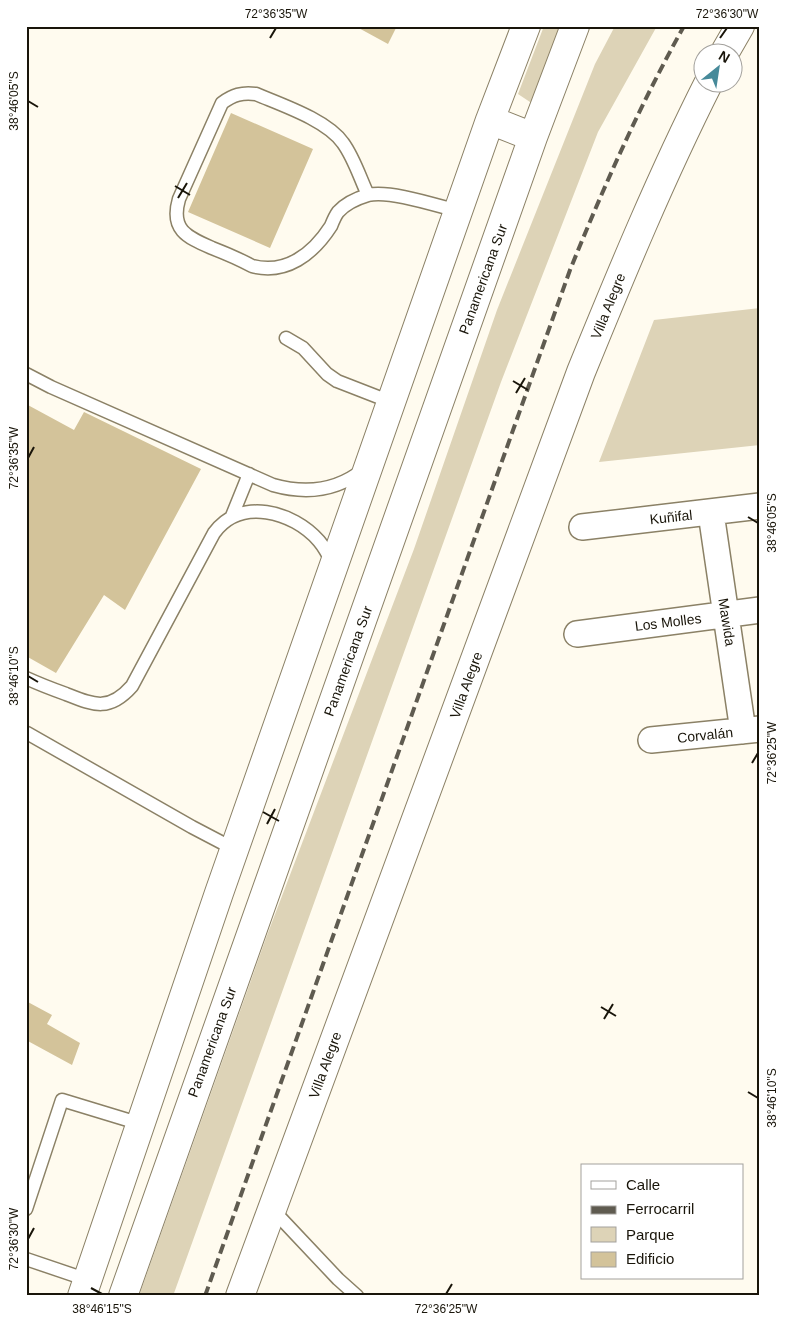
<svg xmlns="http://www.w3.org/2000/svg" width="786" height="1322" font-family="Helvetica,sans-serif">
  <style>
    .green { fill: #ddd3b7 }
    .building { fill: #d3c39a }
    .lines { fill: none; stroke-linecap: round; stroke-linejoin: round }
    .service-casing { stroke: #8b8166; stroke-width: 15 }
    .minor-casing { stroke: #8b8166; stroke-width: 28 }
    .secondary-casing { stroke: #8b8166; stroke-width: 30 }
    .primary-casing { stroke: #8b8166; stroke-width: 30 }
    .service { stroke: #fff; stroke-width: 12 }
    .minor { stroke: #fff; stroke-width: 25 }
    .secondary { stroke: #fff; stroke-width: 28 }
    .primary { stroke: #fff; stroke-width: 28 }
    .rail { stroke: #5f5b50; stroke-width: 4; stroke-dasharray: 10 5; stroke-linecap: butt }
    .ticks { fill: none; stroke: #19150a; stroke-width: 2 }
    .labels { text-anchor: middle; stroke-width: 5; stroke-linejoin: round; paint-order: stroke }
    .street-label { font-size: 14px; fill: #19150a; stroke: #fff }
    .neatline { fill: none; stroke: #19150a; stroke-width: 2 }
    .ticks-label { font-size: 12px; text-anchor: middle; fill: #19150a }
  </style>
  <rect width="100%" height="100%" fill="#fffbef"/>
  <path class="green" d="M 544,26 L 563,26 L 533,104 L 518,94 Z
    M 615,26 L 657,26 L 598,132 L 501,382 L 173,1296 L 139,1296 L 266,938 L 414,549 L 497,310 L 595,64 Z
    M 760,308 L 760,445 L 599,462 L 654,320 Z"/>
  <path class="building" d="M 355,26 L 397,26 L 388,44 Z
    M 231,113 L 313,149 L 270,248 L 188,212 Z
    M 26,404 L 74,430 L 84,412 L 201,469 L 125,610 L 104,595 L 56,673 L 26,656 Z
    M 26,1001 L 52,1015 L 47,1024 L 80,1043 L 72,1065 L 26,1040 Z"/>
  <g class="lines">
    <g class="service-casing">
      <path id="service" d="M 368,195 C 360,178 354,158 343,143 C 327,120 282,105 256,94 C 242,92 233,95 222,103 L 179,199 C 170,230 187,237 212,248 C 225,253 239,259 252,266 C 286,275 313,254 331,226 C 333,221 335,216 338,212 C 345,204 358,198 368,195 C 390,190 435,205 458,211
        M 286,338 L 303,348 L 327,374 L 337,381 L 391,402
        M 26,374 L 51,387 L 273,485 C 305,494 337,491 364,469
        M 232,516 L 249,474
        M 26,678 C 39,684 52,689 66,694 C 94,705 109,712 132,686 L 214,533 C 240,497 293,511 319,541 C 325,548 329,556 333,564
        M 27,733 L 192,827 L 234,849
        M 26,1209 L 62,1100 L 141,1124
        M 272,1209 L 338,1279 L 357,1296
        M 26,1259 L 88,1280"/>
    </g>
    <g class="minor-casing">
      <path id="minor" d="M 711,513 L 743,731
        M 582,527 L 760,506
        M 577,634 L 760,610
        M 651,740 L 760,729"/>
    </g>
    <g class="secondary-casing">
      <path id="secondary" d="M 725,52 L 740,26
        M 240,1296 L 581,372 C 621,274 661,177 709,82"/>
    </g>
    <g class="primary-casing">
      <path id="primary" d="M 490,120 L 533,137
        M 82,1296 L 219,893 L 490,120 L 526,26
        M 123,1296 L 533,137 L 575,26"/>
    </g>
    <use href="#service" class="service"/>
    <use href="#minor" class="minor"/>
    <use href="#secondary" class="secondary"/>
    <use href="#primary" class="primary"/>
    <path class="rail" d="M 205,1296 L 570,270 C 604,186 640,105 684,26"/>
  </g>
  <path class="ticks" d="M 270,38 L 276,28M 720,38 L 727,28M 28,101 L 38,107M 175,186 L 190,195M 178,198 L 187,183M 513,381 L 528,390M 516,393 L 525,378M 28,458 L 34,447M 748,517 L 758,523M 28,676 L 38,682M 752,763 L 758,753M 263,812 L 279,821M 267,824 L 275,809M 601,1007 L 616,1016M 604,1019 L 613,1004M 748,1092 L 758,1098M 28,1239 L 34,1228M 91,1288 L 102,1294M 446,1294 L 452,1284"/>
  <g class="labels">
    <g class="street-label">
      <text transform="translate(483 279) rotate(-70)" y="5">Panamericana Sur</text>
      <text transform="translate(608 306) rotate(-68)" y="5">Villa Alegre</text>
      <text transform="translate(671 517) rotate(-6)" y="5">Kuñifal</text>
      <text transform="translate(668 622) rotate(-7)" y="5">Los Molles</text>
      <text transform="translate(727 622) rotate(81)" y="5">Mawida</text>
      <text transform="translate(348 661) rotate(-70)" y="5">Panamericana Sur</text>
      <text transform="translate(466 685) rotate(-70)" y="5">Villa Alegre</text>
      <text transform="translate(705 735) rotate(-6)" y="5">Corvalán</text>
      <text transform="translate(212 1042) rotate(-70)" y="5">Panamericana Sur</text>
      <text transform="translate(325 1065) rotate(-70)" y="5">Villa Alegre</text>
    </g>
  </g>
  <rect width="786" height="1322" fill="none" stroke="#ffffff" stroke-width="55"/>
  <rect x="581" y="1164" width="162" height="115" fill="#ffffff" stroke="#a3a19d"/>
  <rect x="591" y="1181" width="25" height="8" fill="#ffffff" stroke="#a3a19d"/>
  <text x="626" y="1190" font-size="15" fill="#19150a">Calle</text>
  <rect x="591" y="1206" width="25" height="8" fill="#5f5b50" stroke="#a3a19d"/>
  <text x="626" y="1214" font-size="15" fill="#19150a">Ferrocarril</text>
  <rect x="591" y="1227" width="25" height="15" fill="#ddd3b7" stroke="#a3a19d"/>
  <text x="626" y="1240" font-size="15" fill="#19150a">Parque</text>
  <rect x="591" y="1252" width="25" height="15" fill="#d3c39a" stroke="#a3a19d"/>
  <text x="626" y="1264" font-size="15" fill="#19150a">Edificio</text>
  <g transform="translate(718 68) rotate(30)"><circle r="24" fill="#ffffff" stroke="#a3a19d"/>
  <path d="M0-4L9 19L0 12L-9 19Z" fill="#478a9a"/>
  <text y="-8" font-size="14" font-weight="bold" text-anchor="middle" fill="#19150a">N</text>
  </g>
  <rect x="28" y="28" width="730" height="1266" class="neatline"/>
  <g class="ticks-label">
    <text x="276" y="18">72°36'35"W</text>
    <text x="727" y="18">72°36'30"W</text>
    <text transform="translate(14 101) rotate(-90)" y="4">38°46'05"S</text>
    <text transform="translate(14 458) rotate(-90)" y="4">72°36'35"W</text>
    <text transform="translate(772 523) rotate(-90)" y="4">38°46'05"S</text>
    <text transform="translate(14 676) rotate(-90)" y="4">38°46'10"S</text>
    <text transform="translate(772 753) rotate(-90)" y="4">72°36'25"W</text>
    <text transform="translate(772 1098) rotate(-90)" y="4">38°46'10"S</text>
    <text transform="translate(14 1239) rotate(-90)" y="4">72°36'30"W</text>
    <text x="102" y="1313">38°46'15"S</text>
    <text x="446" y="1313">72°36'25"W</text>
  </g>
</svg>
